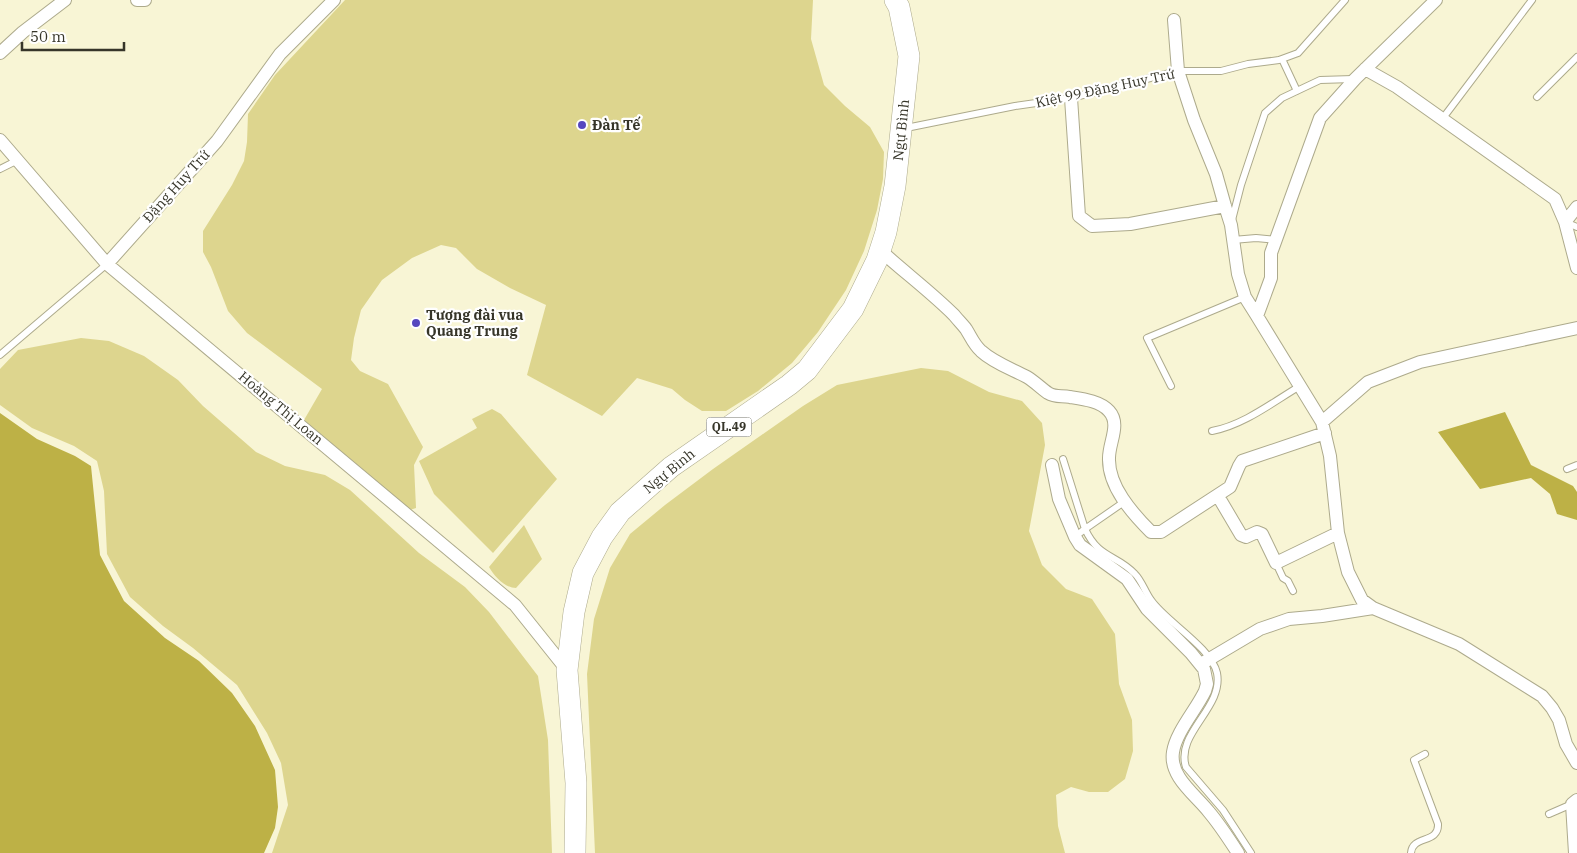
<svg xmlns="http://www.w3.org/2000/svg" width="1577" height="853" font-family="'IBM Plex Serif',serif">
  <style>
    .green { fill: #ddd58e }
    .forest { fill: #bdb146 }
    .lines { fill: none; stroke-linecap: round; stroke-linejoin: round }
    .lane-casing { stroke: #adaa8c; stroke-width: 8 }
    .street-casing { stroke: #adaa8c; stroke-width: 14 }
    .highway-casing { stroke: #adaa8c; stroke-width: 22 }
    .lane { stroke: #fff; stroke-width: 6 }
    .street { stroke: #fff; stroke-width: 12 }
    .highway { stroke: #fff; stroke-width: 21 }
    .poi-dot { fill: #5647bf; stroke: #fff; stroke-width: 2 }
    .labels { text-anchor: middle; stroke-width: 4.5; stroke-linejoin: round; paint-order: stroke }
    .shield { fill: #fff; stroke: #727269; stroke-width: 1 }
    .shield-label { font-size: 12px; font-weight: bold; fill: #363529 }
    .street-label { font-size: 14px; fill: #363529; stroke: #fff }
    .poi-label { font-size: 14px; font-weight: bold; fill: #363529; stroke: #fff; text-anchor: start }
  </style>
  <rect width="100%" height="100%" fill="#f8f5d5"/>
  <path class="green" d="M 345,0 L 813,0 L 811,39 L 824,85 L 845,106 L 870,127 L 884,152 L 883,179 L 877,210 L 864,251 L 846,290 L 818,332 L 792,363 L 758,391 L 726,411 L 702,411 L 685,400 L 672,389 L 637,378 L 602,416 L 527,375 L 546,305 L 510,288 L 477,269 L 456,248 L 441,245 L 412,258 L 382,280 L 361,310 L 354,338 L 351,360 L 360,371 L 388,384 L 423,447 L 414,465 L 416,508 L 410,510 L 304,420 L 322,389 L 247,333 L 228,311 L 211,267 L 203,252 L 203,231 L 232,185 L 244,161 L 247,142 L 248,114 L 275,75 Z
    M 81,338 L 109,341 L 144,356 L 178,380 L 203,406 L 256,452 L 285,466 L 325,475 L 350,490 L 419,553 L 465,587 L 489,612 L 538,676 L 548,740 L 552,853 L 272,853 L 288,805 L 281,763 L 267,733 L 237,685 L 193,648 L 163,626 L 130,597 L 107,554 L 104,491 L 97,461 L 74,446 L 32,428 L 0,405 L 0,369 L 18,350 Z
    M 921,368 L 948,371 L 989,392 L 1022,401 L 1042,423 L 1045,445 L 1029,531 L 1042,565 L 1066,589 L 1092,599 L 1115,634 L 1119,684 L 1132,720 L 1133,751 L 1125,779 L 1108,792 L 1089,792 L 1071,787 L 1056,795 L 1058,826 L 1065,853 L 595,853 L 587,674 L 594,619 L 610,568 L 630,534 L 665,505 L 713,469 L 803,406 L 837,385 Z
    M 492,409 L 501,414 L 557,479 L 493,553 L 434,494 L 419,461 L 477,428 L 472,419 Z
    M 524,525 L 542,559 L 516,588 C 505,588 494,576 489,567 Z"/>
  <path class="forest" d="M 1505,412 L 1531,465 L 1573,486 L 1577,492 L 1577,520 L 1557,514 L 1550,494 L 1531,478 L 1480,489 L 1438,432 Z
    M 0,413 L 37,439 L 75,456 L 91,466 L 100,555 L 124,601 L 165,638 L 199,661 L 232,693 L 255,726 L 275,770 L 278,807 L 275,828 L 264,853 L 0,853 Z"/>
  <g class="lines">
    <g class="lane-casing">
      <path id="lane" d="M 1282,59 L 1297,91
        M 1537,97 L 1577,57
        M 1443,118 L 1532,0
        M 906,128 L 1015,106 L 1071,98 L 1178,71 L 1221,71 L 1248,64 L 1279,60 L 1298,53 L 1345,0
        M 0,169 L 18,160
        M 1232,220 L 1241,185 L 1265,113 L 1282,98 L 1320,80 L 1353,79
        M 1565,222 L 1577,227
        M 1233,240 L 1256,238 L 1276,240
        M 0,355 L 107,264
        M 1171,386 L 1147,338 L 1245,297
        M 1212,431 C 1244,425 1273,402 1300,386
        M 1063,459 L 1085,529 L 1077,535
        M 1567,469 L 1577,465
        M 1124,502 L 1085,529 C 1099,559 1116,554 1135,574 C 1142,581 1145,592 1151,600 C 1165,621 1211,647 1217,673 C 1224,708 1175,733 1186,767 L 1223,810 L 1251,853
        M 1276,563 L 1283,578 L 1288,581 L 1293,591
        M 1549,814 L 1572,804
        M 1411,853 C 1412,835 1439,844 1438,824 L 1414,760 L 1425,754"/>
    </g>
    <g class="street-casing">
      <path id="street" d="M 137,0 L 145,0
        M 1436,0 L 1355,79 L 1320,118 L 1271,253 L 1271,278 L 1257,316 L 1322,422 L 1330,456 L 1338,533 L 1348,572 L 1362,600 L 1373,608 L 1459,644 L 1542,696 L 1552,708 L 1559,720 L 1566,744 L 1577,763
        M 1174,20 L 1178,71 L 1194,120 L 1216,174 L 1225,206 L 1231,225 L 1238,274 L 1245,297 L 1257,316
        M 0,53 L 23,32 L 65,0
        M 1365,69 L 1397,87 L 1555,199 L 1565,222 L 1577,268
        M 1071,98 L 1079,216 L 1092,226 L 1130,224 L 1225,206
        M 0,140 L 107,264 L 515,605 L 567,670
        M 1565,222 L 1577,207
        M 880,250 C 904,272 931,292 954,315 C 958,320 963,325 966,329 C 971,337 974,345 981,351 C 994,363 1012,369 1027,377 C 1035,382 1041,388 1048,393 C 1056,398 1062,395 1070,397 C 1083,399 1100,401 1109,411 C 1121,424 1109,442 1109,458 C 1108,486 1132,513 1151,532 L 1161,532 L 1230,487 L 1239,466 L 1242,461 L 1325,433
        M 107,264 L 217,141 L 280,54 L 334,0
        M 1322,422 L 1368,382 L 1420,362 L 1577,328
        M 1052,465 L 1059,499 L 1075,537 L 1080,545 L 1127,579 L 1147,609 L 1191,653 L 1204,669 L 1207,684 L 1205,691 C 1196,710 1176,732 1173,752 C 1169,777 1196,795 1209,812 C 1220,825 1229,839 1238,853
        M 1218,496 L 1241,535 L 1246,537 L 1257,532 L 1262,534 L 1276,563 L 1338,533
        M 1201,664 L 1260,629 L 1289,619 L 1322,616 L 1373,608
        M 1575,853 L 1572,804 L 1577,800"/>
    </g>
    <g class="highway-casing">
      <path id="highway" d="M 575,853 L 576,783 L 567,670 L 574,612 L 583,573 L 602,537 L 620,512 L 671,467 L 789,385 L 807,370 L 853,309 L 877,260 L 886,232 L 895,186 L 909,56 L 899,7 L 895,0"/>
    </g>
    <use href="#lane" class="lane"/>
    <use href="#street" class="street"/>
    <use href="#highway" class="highway"/>
  </g>
  <g class="poi-dot">
    <circle cx="582" cy="125" r="5"/>
    <circle cx="416" cy="323" r="5"/>
  </g>
  <g class="labels">
    <rect class="shield" x="706.5" y="417.5" width="45" height="19" rx="4"/>
    <g class="shield-label">
      <text x="729" y="431">QL.49</text>
    </g>
    <g class="street-label">
      <text transform="translate(1105 88) rotate(-12)" y="5">Kiệt 99 Đặng Huy Trứ</text>
      <text transform="translate(901 130) rotate(-84)" y="5">Ngự Bình</text>
      <text transform="translate(176 186) rotate(-48)" y="5">Đặng Huy Trứ</text>
      <text transform="translate(281 408) rotate(40)" y="5">Hoàng Thị Loan</text>
      <text transform="translate(669 471) rotate(-39)" y="5">Ngự Bình</text>
    </g>
    <g class="poi-label">
      <text x="592" y="130">Đàn Tế</text>
      <text x="426" y="320">Tượng đài vua<tspan x="426" dy="16">Quang Trung</tspan></text>
    </g>
  </g>
  <path d="M22 42v8h102v-8" fill="none" stroke="#363529" stroke-width="2.5"/>
  <text x="30" y="42" font-size="15" fill="#363529" stroke="#ffffff" stroke-width="4" paint-order="stroke">50 m</text>
</svg>
